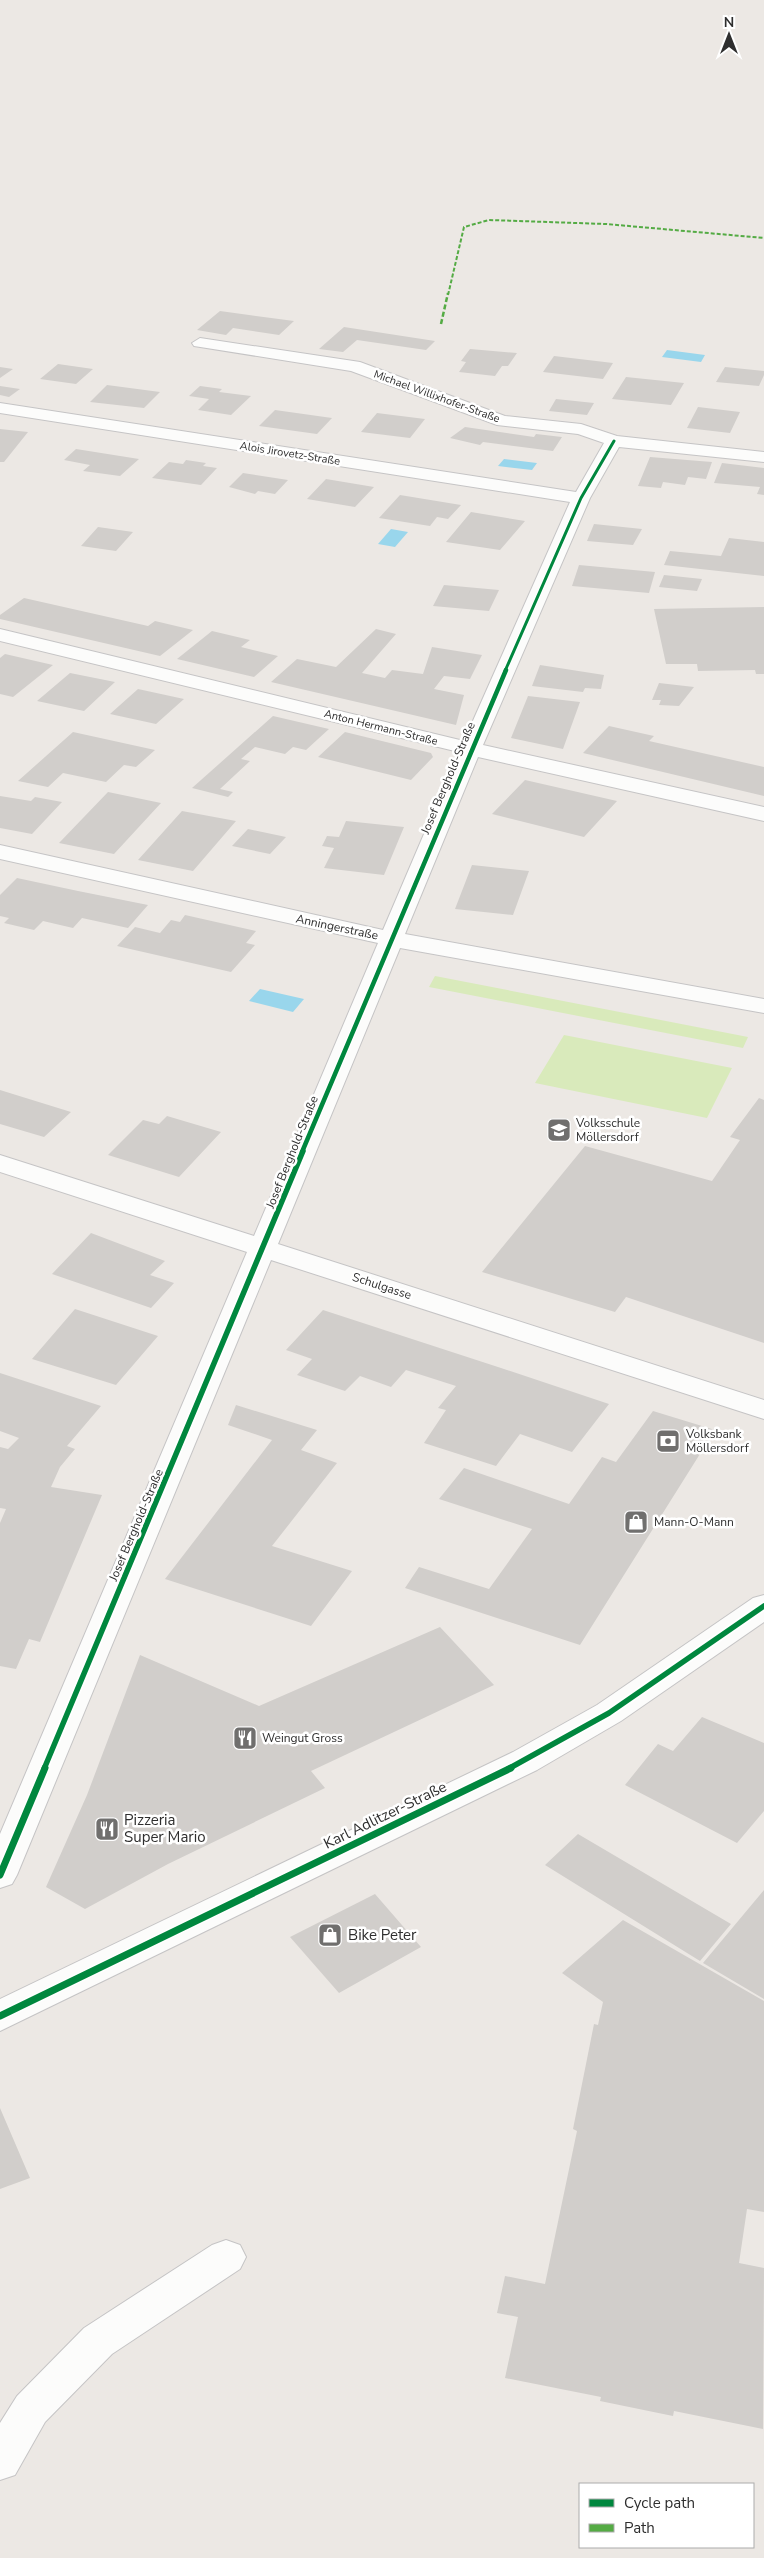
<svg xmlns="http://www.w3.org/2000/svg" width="764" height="2558" font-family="'Nunito Sans',sans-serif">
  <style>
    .pitch { fill: #d9eabb }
    .water { fill: #99d6ec }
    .building { fill: #d1cecb }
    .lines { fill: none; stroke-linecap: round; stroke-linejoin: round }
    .minor-casing { stroke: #c5c4c5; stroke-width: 2 }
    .minor { fill: #fcfcfb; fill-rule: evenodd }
    .quiet-far1 { stroke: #54ab44; stroke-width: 2; stroke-dasharray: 4 2; stroke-linecap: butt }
    .quiet { stroke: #54ab44; stroke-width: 2.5; stroke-dasharray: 5 2.5; stroke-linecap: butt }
    .cycleway-far3-casing { stroke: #fff; stroke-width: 5 }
    .cycleway-far2-casing { stroke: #fff; stroke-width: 7 }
    .cycleway-far1-casing { stroke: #fff; stroke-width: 9 }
    .cycleway-casing { stroke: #fff; stroke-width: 10 }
    .cycleway-far3 { stroke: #00873e; stroke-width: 3 }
    .cycleway-far2 { stroke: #00873e; stroke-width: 4.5 }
    .cycleway-far1 { stroke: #00873e; stroke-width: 5.5 }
    .cycleway { stroke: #00873e; stroke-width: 7 }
    .labels { text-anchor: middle; stroke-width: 5; stroke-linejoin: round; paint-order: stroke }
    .far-street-label { font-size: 11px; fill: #2e2e2e; stroke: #fff }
    .street-label { font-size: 12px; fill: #2e2e2e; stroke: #fff }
    .poi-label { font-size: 12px; fill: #2e2e2e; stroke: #fff; text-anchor: start }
    .near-street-label { font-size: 15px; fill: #2e2e2e; stroke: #fff }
    .near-poi-label { font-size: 15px; fill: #2e2e2e; stroke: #fff; text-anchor: start }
  </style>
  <rect width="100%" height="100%" fill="#ece8e4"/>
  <path class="pitch" d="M 435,976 L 748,1037 L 743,1048 L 429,987 Z
    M 564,1035 L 732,1068 L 707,1118 L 535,1083 Z"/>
  <path class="water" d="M 667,350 L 705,355 L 701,362 L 662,357 Z
    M 504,459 L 537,463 L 532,470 L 498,466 Z
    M 391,529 L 408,532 L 395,547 L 378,544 Z
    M 260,989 L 304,999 L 293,1012 L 249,1001 Z"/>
  <path class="building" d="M 220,311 L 249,315 L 294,321 L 279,335 L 233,328 L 226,335 L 197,330 Z
    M 344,327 L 435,341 L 426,350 L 357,340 L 343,352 L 319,349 Z
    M 470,349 L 517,353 L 508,366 L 502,366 L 495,376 L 459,372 L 466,362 L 461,361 Z
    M 554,356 L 613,363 L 603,379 L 543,372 Z
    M 58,364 L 93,369 L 76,384 L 40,379 Z
    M 0,367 L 13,369 L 0,378 Z
    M 725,367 L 764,371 L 764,375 L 759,386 L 716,382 Z
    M 626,377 L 684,383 L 671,405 L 612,399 Z
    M 107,385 L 160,392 L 144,408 L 90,402 Z
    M 0,386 L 20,389 L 9,397 L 0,395 Z
    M 200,386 L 222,389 L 219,392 L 251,396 L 231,415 L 198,410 L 209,399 L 189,396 Z
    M 556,399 L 594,403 L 587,415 L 549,411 Z
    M 698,407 L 740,412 L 730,433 L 687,428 Z
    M 275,410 L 332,418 L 317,434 L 259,426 Z
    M 377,413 L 425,419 L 410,438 L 361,432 Z
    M 465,427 L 534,437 L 536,434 L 562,437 L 553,451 L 483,442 L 480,445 L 450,438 Z
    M 0,429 L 28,432 L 4,462 L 0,462 Z
    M 76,449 L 139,459 L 120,476 L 83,471 L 90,465 L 64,460 Z
    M 650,457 L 712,462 L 706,479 L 688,477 L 685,485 L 663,482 L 661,488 L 638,486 Z
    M 186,460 L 206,463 L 203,466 L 217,468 L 201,485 L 152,478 L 169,462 L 183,464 Z
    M 722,463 L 764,468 L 764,495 L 757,494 L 760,487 L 714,483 Z
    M 243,473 L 288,480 L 275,494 L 258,491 L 255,494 L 229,487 Z
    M 326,479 L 374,487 L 355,507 L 307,499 Z
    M 400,495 L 461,505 L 448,519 L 437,517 L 430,526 L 379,518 Z
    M 471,512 L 525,521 L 500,550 L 446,542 Z
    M 594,524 L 642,529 L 633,545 L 587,541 Z
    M 98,527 L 133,532 L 116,551 L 81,546 Z
    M 729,538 L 764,542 L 764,576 L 664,565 L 670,551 L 721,556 Z
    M 579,565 L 655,572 L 649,593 L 572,586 Z
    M 664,575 L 702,579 L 697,591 L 659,587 Z
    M 444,585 L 499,590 L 489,611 L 433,606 Z
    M 24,598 L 148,626 L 155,621 L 193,630 L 160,656 L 0,619 L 0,615 Z
    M 764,607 L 764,674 L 756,674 L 755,670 L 698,671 L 697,664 L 666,664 L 654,609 Z
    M 376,629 L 396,634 L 362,673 L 385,678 L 392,670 L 423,674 L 432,647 L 482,655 L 470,679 L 444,676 L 434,689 L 464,695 L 456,725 L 271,682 L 297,659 L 336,667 Z
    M 212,631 L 250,640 L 241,647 L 278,656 L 254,677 L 177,659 Z
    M 5,654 L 53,665 L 13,697 L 0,694 L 0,658 Z
    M 540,665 L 604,675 L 601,689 L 585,688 L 583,692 L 532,686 Z
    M 70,673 L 115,682 L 84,711 L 37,701 Z
    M 659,683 L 694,687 L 679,706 L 659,705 L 661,700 L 652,700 Z
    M 138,689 L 184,699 L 156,724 L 110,714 Z
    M 528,696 L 580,702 L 563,749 L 511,738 Z
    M 273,716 L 329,729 L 306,750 L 293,747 L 285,754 L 255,747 L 241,759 L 250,761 L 220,789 L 233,792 L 228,797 L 192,788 Z
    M 609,726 L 654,736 L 649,741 L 764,767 L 764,796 L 583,753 Z
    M 73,732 L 155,750 L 136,767 L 124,765 L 106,782 L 63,773 L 48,787 L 18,781 Z
    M 345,732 L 431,753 L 433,757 L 411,780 L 318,757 Z
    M 525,780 L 617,801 L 584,837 L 492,814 Z
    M 108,792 L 161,803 L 114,854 L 59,843 Z
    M 0,796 L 31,801 L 35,797 L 62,802 L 32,834 L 0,828 Z
    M 182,811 L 236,821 L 193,871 L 138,860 Z
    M 346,821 L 404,827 L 384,875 L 324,868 L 334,848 L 322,846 L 327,836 L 339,837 Z
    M 248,829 L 286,837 L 270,854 L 232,846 Z
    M 472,865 L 529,871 L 513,915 L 455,909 Z
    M 17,878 L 78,891 L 148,905 L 128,928 L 82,918 L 73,928 L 43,921 L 34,930 L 4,923 L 9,918 L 0,916 L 0,895 Z
    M 185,915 L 256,931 L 246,943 L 255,945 L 231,972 L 117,946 L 135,927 L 160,933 L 171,920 L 180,922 Z
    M 0,1090 L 71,1112 L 44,1137 L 0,1124 Z
    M 759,1098 L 764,1100 L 764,1343 L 626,1297 L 615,1312 L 482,1272 L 585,1146 L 712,1181 L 740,1140 L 730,1137 Z
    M 167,1116 L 221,1132 L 179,1177 L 108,1155 L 143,1120 L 159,1124 Z
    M 91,1233 L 165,1261 L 150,1275 L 174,1283 L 151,1308 L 52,1274 Z
    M 75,1309 L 158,1336 L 116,1385 L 32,1359 Z
    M 323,1310 L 501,1368 L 609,1404 L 572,1452 L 520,1434 L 496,1466 L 424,1443 L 446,1410 L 438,1408 L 456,1386 L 406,1370 L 391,1387 L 360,1376 L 345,1391 L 297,1375 L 312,1359 L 286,1350 Z
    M 0,1373 L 101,1406 L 67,1446 L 75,1449 L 60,1467 L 51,1487 L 102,1495 L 40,1642 L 29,1639 L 16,1669 L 0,1666 L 0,1523 L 6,1509 L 0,1508 L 0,1447 L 8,1449 L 19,1438 L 0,1431 Z
    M 236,1405 L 317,1430 L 301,1450 L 337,1463 L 272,1546 L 352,1571 L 311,1626 L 165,1579 L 272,1440 L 228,1425 Z
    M 653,1411 L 715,1430 L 580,1645 L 405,1588 L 419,1567 L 489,1589 L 532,1529 L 439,1499 L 464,1468 L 569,1504 L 602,1457 L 616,1462 Z
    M 440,1627 L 494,1685 L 311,1771 L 325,1788 L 168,1864 L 85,1909 L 46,1887 L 87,1795 L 140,1655 L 259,1706 Z
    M 702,1717 L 764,1743 L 764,1811 L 737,1843 L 625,1785 L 658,1744 L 673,1751 Z
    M 578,1834 L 731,1924 L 700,1961 L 545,1865 Z
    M 764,1890 L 764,1999 L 703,1963 Z
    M 375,1894 L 421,1947 L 339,1993 L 290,1937 Z
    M 623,1920 L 764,2001 L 764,2212 L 747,2209 L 739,2263 L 764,2268 L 763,2429 L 674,2411 L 673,2416 L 600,2401 L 601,2397 L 505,2378 L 518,2317 L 497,2313 L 505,2276 L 545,2284 L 577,2131 L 573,2129 L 594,2024 L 598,2025 L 603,2002 L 562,1973 Z
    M 0,2108 L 30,2178 L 0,2189 Z"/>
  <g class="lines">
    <g class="minor-casing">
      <path id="minor" d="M 200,338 L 360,362 L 505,416 L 581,424 L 617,436 L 764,452 L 764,462 L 619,447 L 590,498 L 483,745 L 764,807 L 764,821 L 478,757 L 405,934 L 764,999 L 764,1013 L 400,948 L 278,1244 L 764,1400 L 764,1419 L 271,1260 L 17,1875 L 12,1884 L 0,1888 L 0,1834 L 247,1252 L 0,1172 L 0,1155 L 254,1236 L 378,943 L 0,859 L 0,845 L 383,930 L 459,752 L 0,641 L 0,629 L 464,741 L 570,502 L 0,413 L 0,403 L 576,492 L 604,443 L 578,434 L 497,425 L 351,371 L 194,346 L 192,343 Z
        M 764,1595 L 764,1622 L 621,1721 L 537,1770 L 0,2031 L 0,1999 L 513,1752 L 597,1705 L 753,1598 Z
        M 226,2240 L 240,2245 L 246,2257 L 240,2269 L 112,2354 L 45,2422 L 15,2475 L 0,2480 L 0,2423 L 17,2396 L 84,2328 L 212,2245 Z"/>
    </g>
    <use href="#minor" class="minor"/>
    <path class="quiet-far1" d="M 448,295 L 464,227 L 489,220 L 606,224 L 764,238"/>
    <path class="quiet" d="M 441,324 L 448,293"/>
    <g class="cycleway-far3-casing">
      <path id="cycleway-far3" d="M 505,671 L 581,498 L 614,441"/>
    </g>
    <g class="cycleway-far2-casing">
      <path id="cycleway-far2" d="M 302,1152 L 506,670"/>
    </g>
    <g class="cycleway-far1-casing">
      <path id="cycleway-far1" d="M 44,1769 L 303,1151
        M 508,1769 L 609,1713 L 764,1606"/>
    </g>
    <g class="cycleway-casing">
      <path id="cycleway" d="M 0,1875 L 45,1768
        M 0,2016 L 511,1768"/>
    </g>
    <use href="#cycleway-far3" class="cycleway-far3"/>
    <use href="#cycleway-far2" class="cycleway-far2"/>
    <use href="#cycleway-far1" class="cycleway-far1"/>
    <use href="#cycleway" class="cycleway"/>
  </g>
  <defs>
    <g id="school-square" transform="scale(1.25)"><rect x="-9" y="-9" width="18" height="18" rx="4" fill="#706f6e" stroke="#fff"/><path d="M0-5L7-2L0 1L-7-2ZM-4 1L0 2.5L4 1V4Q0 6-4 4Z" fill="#fff"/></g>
    <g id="bank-square" transform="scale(1.25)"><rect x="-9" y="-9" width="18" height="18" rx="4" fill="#706f6e" stroke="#fff"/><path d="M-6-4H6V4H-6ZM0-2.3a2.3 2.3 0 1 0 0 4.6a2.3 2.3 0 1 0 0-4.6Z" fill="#fff"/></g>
    <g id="shop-square" transform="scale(1.25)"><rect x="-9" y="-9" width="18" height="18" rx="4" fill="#706f6e" stroke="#fff"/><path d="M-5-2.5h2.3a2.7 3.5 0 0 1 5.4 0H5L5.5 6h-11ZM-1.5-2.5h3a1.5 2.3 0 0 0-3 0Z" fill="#fff"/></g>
    <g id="restaurant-square" transform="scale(1.25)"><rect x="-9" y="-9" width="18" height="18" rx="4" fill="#706f6e" stroke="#fff"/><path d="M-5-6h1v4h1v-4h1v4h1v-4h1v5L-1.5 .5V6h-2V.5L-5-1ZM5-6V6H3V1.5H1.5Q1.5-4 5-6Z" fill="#fff"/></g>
  </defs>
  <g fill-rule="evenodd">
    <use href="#school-square" x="559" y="1130"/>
    <use href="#bank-square" x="668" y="1441"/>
    <use href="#shop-square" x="636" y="1522"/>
    <use href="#restaurant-square" x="245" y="1738"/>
    <use href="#restaurant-square" x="107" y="1829"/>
    <use href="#shop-square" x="330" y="1935"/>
  </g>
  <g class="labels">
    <g class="far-street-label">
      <text transform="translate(437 396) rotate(20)" y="4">Michael Willixhofer-Straße</text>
      <text transform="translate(290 453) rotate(9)" y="4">Alois Jirovetz-Straße</text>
      <text transform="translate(381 727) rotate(14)" y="4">Anton Hermann-Straße</text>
    </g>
    <g class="street-label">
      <text transform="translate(448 778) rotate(-67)" y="4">Josef Berghold-Straße</text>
      <text transform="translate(337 927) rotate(12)" y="4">Anningerstraße</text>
      <text transform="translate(292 1152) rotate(-68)" y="4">Josef Berghold-Straße</text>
      <text transform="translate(382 1286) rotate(18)" y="4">Schulgasse</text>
      <text transform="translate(136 1525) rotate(-67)" y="4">Josef Berghold-Straße</text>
    </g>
    <g class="poi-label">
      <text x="576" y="1127">Volksschule<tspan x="576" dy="14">Möllersdorf</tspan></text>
      <text x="686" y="1438">Volksbank<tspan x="686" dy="14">Möllersdorf</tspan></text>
      <text x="654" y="1526">Mann-O-Mann</text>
      <text x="262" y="1742">Weingut Gross</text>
    </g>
    <g class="near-street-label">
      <text transform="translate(385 1815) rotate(-26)" y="5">Karl Adlitzer-Straße</text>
    </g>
    <g class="near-poi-label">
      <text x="124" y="1825">Pizzeria<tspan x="124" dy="17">Super Mario</tspan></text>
      <text x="348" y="1940">Bike Peter</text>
    </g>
  </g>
  <rect x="579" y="2483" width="175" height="65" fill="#ffffff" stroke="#ababab"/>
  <rect x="589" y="2499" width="25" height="8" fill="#00873e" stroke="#ababab"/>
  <text x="624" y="2508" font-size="15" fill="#2e2e2e">Cycle path</text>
  <rect x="589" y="2524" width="25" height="8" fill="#54ab44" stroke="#ababab"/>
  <text x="624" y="2533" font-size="15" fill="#2e2e2e">Path</text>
  <g transform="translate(729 35)" stroke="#ffffff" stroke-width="4" paint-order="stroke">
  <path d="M0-4L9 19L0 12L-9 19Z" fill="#2e2e2e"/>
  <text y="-8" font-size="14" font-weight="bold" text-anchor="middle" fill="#2e2e2e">N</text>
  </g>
</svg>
